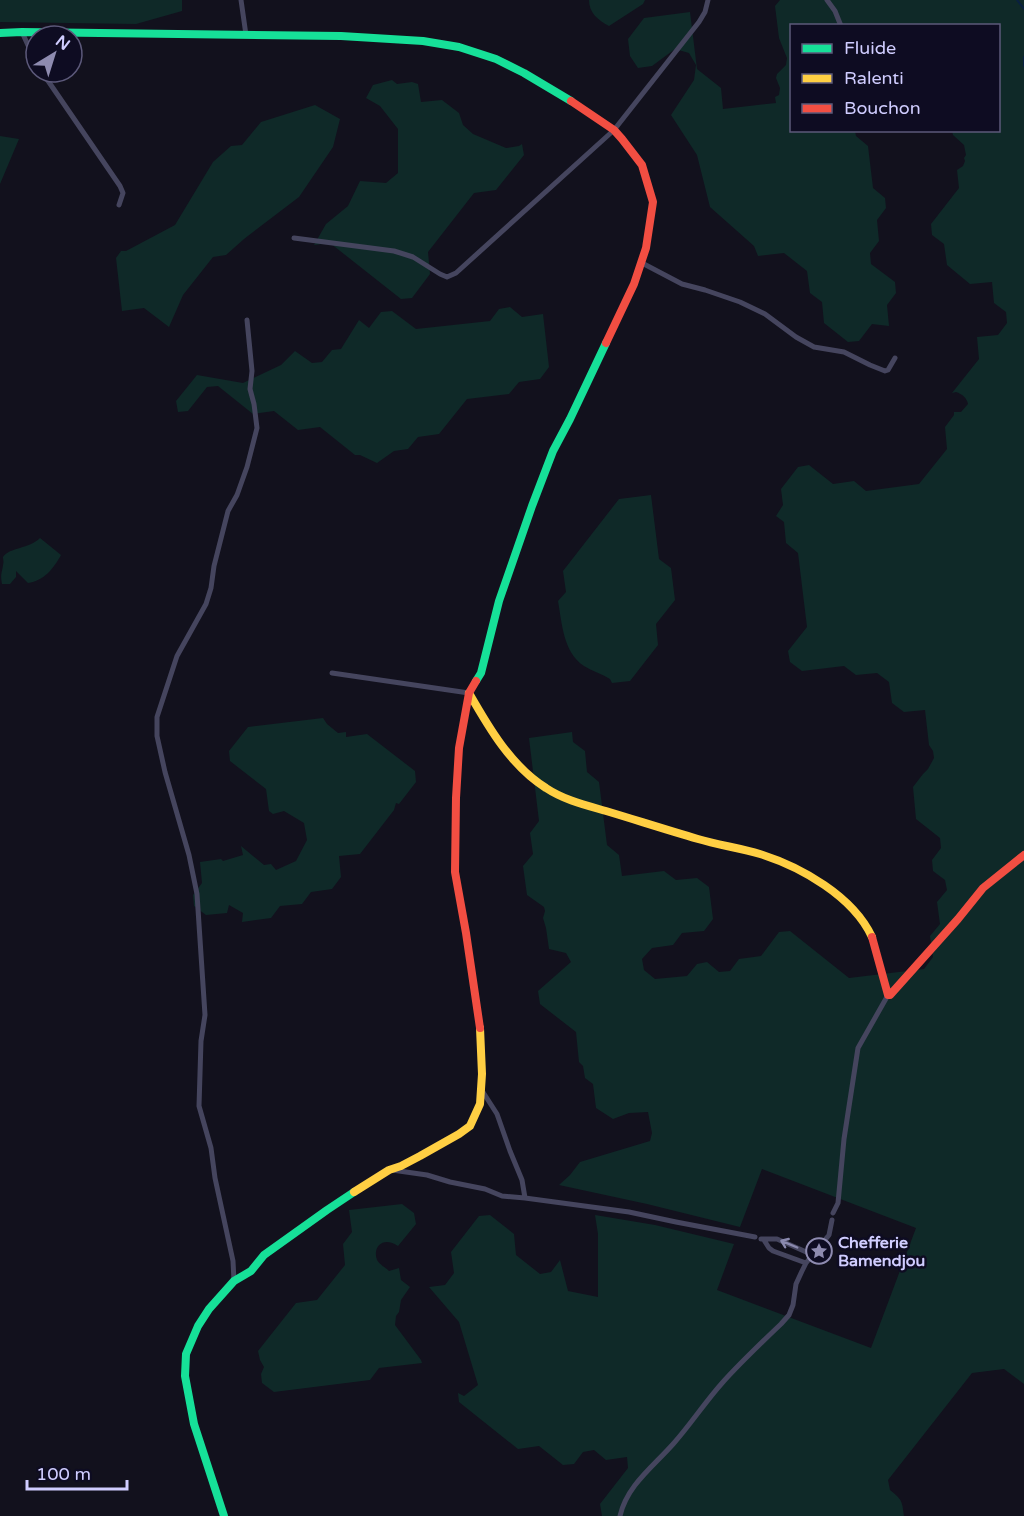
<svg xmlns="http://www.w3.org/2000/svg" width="1024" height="1516" font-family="'Varela Round',sans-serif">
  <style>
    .green { fill: #0f2928 }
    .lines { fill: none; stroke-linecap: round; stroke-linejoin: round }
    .stream { stroke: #092041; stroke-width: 2 }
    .street { stroke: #45455e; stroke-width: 5 }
    .fast { stroke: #16e098; stroke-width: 8 }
    .slow { stroke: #ffcf43; stroke-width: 8 }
    .jam { stroke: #f24e42; stroke-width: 8 }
    .oneway { stroke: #8a89ae }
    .labels { text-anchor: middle; stroke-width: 5; stroke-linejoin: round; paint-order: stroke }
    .poi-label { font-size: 16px; font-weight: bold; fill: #d0cdff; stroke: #0e0c22; text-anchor: start }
  </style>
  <rect width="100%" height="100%" fill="#12111d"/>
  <path class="green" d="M 0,0 L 182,0 L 182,11 L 136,24 L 0,22 Z
    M 589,0 L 645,0 L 643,4 L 609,26 C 598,20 589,13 589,0 Z
    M 780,0 L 1024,0 L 1024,1384 L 1004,1369 L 972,1373 L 888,1480 L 890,1490 C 902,1500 902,1500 904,1516 L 602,1516 L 600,1504 L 628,1468 L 627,1457 L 606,1460 L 594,1450 L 583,1452 L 574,1464 L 563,1465 L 539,1446 L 518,1449 L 459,1402 L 458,1393 L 464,1396 L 478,1385 L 459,1322 L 429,1287 L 445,1285 L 454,1273 L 451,1252 L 479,1216 L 490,1215 L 514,1234 L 516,1255 L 540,1274 L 551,1272 L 560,1260 L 568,1291 L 598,1297 L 598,1234 L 595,1215 L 655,1225 L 734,1244 L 717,1290 L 871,1348 L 916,1228 L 762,1169 L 740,1227 L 647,1204 L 559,1185 L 570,1175 L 580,1162 L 650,1141 L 652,1133 L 648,1112 L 629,1113 L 613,1119 L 596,1108 L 593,1084 L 585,1078 L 583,1066 L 579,1062 L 576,1032 L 540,1004 L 538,991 L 571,962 L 566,953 L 549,949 L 546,928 L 543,918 L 545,911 L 544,907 L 527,895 L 523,866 L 533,854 L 530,833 L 539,821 L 529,738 L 572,732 L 573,742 L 585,751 L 587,772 L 599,782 L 607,845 L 619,855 L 622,876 L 664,871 L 676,880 L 697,878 L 709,887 L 713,919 L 704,931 L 682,933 L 673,945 L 652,948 L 642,959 L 644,970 L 655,979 L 687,976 L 697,964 L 707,962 L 719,972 L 730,971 L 739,959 L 761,956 L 779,932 L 790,931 L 849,978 L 924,969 L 933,957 L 930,936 L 940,924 L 937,902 L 947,890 L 945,880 L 933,871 L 932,860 L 941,848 L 940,838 L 916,819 L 913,787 L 923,774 L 928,769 L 934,758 L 933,751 L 929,745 L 925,710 L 904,712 L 892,703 L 889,682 L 877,673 L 856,675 L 844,666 L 802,671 L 790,662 L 788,651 L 807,627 L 798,553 L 786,543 L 784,522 L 776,516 L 783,505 L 781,489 L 798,467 L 809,465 L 833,484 L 854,481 L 866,491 L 919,484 L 947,449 L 945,427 L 954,415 L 954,412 L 961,412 L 968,404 C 967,398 962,394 956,392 L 952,393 L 979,359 L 977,337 L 998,335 L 1007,323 L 1006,312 L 994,303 L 992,282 L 970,284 L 947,265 L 944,244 L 932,235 L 931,224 L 959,188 L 957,170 L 963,166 L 965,161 L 964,158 L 966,155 L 964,145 L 953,135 L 952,131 L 998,130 L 998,26 L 792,26 L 792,130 L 855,131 L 856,136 L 868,146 L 873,188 L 885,198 L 886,208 L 877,220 L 879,241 L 870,253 L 871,264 L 895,282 L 896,293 L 887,305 L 889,326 L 872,324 L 859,341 L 848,342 L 824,323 L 822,302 L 810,293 L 807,271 L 784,253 L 758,256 L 754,246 L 710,207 L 697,155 L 671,115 L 694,80 L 696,65 L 689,53 L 675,49 L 652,66 L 638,68 L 630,56 L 628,39 L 644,18 L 690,12 L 697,69 L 721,88 L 723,109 L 776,103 L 775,97 L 779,95 L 780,88 L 776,78 L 777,74 L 786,65 L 787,58 L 779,38 L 775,6 Z
    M 392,80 L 397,84 L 412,82 L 418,84 L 421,102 L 442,100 L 459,113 L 463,125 L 473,134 L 506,148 L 519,146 L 522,144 L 524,155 L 496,190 L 474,193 L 428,252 L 430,274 L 412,298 L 401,299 L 330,243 L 314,245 L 326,224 L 348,206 L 360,181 L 386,183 L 398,173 L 398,129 L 380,106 L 366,98 L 373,85 Z
    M 315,105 L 340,119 L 333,147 L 299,197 L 244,239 L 226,255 L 213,257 L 183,295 L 169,327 L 144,308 L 122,311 L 116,258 L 121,251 L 126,251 L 175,225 L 213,162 L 231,146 L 242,145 L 261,122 Z
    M 0,136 L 19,139 L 0,184 Z
    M 510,307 L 522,317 L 543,314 L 549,367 L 540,379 L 519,382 L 509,394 L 467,399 L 439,434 L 418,437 L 408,449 L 394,451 L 377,463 L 360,455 L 355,455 L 320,427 L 298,430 L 274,411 L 253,414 L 218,386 L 207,387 L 188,411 L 178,412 L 176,401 L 197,375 L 243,383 L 281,365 L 295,351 L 312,363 L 322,362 L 332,350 L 341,349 L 359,320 L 369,328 L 381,312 L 392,311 L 416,329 L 490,321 L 499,309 Z
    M 651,495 L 659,559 L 671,568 L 675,600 L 656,624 L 658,645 L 630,681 L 612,683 L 610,679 C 602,674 592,671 584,666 C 563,652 562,623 558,601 L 566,592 L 563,571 L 619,499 Z
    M 40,538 L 61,555 C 54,568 44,581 28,583 L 16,571 L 16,577 L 10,584 L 2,584 C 0,574 2,573 3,565 C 4,562 3,559 3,557 C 10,547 29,549 40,538 Z
    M 323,718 L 327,724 L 338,733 L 346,732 L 346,737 L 367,734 L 415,771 L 416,782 L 399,804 L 396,803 L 394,810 L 360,854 L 339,856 L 341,877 L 332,889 L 311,892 L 302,904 L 280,906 L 271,918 L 242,922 L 243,913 L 229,905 L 227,913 L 206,915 L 194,906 L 193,895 L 202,883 L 200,862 L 221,859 L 223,861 L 243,855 L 241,846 L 264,865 L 271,864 L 276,870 L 296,861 L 307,840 L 304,823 L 284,811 L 273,814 L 269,811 L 266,789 L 230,761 L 229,751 L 248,727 Z
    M 402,1204 L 414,1213 L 416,1224 L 398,1246 C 384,1236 372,1246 377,1260 C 380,1265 385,1267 389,1271 L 399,1268 L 401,1280 L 410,1287 L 401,1300 L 399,1312 L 396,1316 L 395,1325 L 421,1360 L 422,1363 L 379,1368 L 370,1380 L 274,1392 L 262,1383 L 261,1374 L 264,1367 L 260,1360 L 258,1351 L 296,1303 L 317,1300 L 345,1265 L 343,1244 L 352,1232 L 349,1210 Z"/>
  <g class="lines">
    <path class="stream" d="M 1017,0 L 1024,9
      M 1024,57 L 1024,66"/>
    <path class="street" d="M 241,0 L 246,35
      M 827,0 L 835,11 L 841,26
      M 22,32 L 36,63
      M 42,72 L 120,186 L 123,193 L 119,205
      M 294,238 L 394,251 L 413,257 L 440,274 L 447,277 L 456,273 L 614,130 L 699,22 L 705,12 L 708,0
      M 642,263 L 682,284 L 705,290 L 740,302 L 765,314 L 796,337 L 814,347 L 844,352 L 870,365 L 885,371 L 888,370 L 895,358
      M 332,673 L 469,693
      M 481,1089 L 497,1114 L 510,1151 L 522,1180 L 525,1198
      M 392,1170 L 427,1175 L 450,1182 L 485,1189 L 502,1196 L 525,1198 L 629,1212 L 676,1222 L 755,1237
      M 833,1213 L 838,1203 L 844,1139 L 858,1048 L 888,995
      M 761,1239 L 777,1239 L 813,1255
      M 764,1240 L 769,1248 L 773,1251 L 806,1263
      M 234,1281 L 233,1261 L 215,1178 L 211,1148 L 199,1106 L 201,1041 L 205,1015 L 197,894 L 189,855 L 165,772 L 157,736 L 157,717 L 177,656 L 206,604 L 211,588 L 214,566 L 228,511 L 237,495 L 247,467 L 257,428 L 254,404 L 250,389 L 252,371 L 247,320
      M 620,1516 C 627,1485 654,1466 674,1443 C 691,1424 705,1402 723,1382 C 741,1362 761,1343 781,1324 L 789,1315 L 793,1305 L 796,1284 L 802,1271 L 806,1263 L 829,1235 L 832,1220"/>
    <path class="fast" d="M 0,33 L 22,32 L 341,36 L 423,41 L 459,47 L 496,59 L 524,73 L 571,101
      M 476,681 L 481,673 L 499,601 L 532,506 L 553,451 L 570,419 L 606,343
      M 224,1516 L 194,1424 L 185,1376 L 186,1354 L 198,1326 L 209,1309 L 234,1281 L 251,1271 L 264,1255 L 327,1210 L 354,1192"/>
    <path class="slow" d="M 469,693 C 489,728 511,766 546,788 C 564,800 585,805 606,811 C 636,820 667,830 698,839 C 718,845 740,848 760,854 C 801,867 853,896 872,937
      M 354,1192 L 389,1170 L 401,1166 L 420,1156 L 459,1134 L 470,1126 L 480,1104 L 482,1074 L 480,1028"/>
    <path class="jam" d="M 571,101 L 614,130 L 622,139 L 642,165 L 653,202 L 646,248 L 634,284 L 606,343
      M 476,681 L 469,693 L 459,748 L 456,798 L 455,872 L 466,933 L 480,1028
      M 872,937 L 888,995 L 890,995 L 958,919 L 983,888 L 1024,855"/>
  </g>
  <defs><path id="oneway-shaft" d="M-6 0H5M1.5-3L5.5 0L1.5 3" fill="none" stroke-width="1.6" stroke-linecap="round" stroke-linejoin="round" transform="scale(1.5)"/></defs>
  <use class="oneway" href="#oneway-shaft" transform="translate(789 1244) rotate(-157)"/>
  <defs>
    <g id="sight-ring" transform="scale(1.35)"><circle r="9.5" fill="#0e0c22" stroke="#8e8bb0" stroke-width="1.5"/><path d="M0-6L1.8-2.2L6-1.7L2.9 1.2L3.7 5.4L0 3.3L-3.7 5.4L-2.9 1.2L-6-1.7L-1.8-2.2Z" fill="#8e8bb0"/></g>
  </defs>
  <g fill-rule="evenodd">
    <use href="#sight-ring" x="819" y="1251"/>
  </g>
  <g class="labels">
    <g class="poi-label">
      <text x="838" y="1248">Chefferie<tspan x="838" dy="18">Bamendjou</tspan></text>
    </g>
  </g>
  <rect x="790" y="24" width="210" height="108" fill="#0e0c22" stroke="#5c597a" stroke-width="1.5"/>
  <rect x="802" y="44" width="30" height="9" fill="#16e098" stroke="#5c597a" stroke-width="1.5"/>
  <text x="844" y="54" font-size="18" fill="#d0cdff">Fluide</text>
  <rect x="802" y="74" width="30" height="9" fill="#ffcf43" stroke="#5c597a" stroke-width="1.5"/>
  <text x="844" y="84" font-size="18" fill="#d0cdff">Ralenti</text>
  <rect x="802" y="104" width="30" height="9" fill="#f24e42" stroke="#5c597a" stroke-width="1.5"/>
  <text x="844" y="114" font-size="18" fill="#d0cdff">Bouchon</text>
  <g transform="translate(54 54) rotate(38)"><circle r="28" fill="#0e0c22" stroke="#5c597a" stroke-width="1.5"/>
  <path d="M0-4.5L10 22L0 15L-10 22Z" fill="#8e8bb0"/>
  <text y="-9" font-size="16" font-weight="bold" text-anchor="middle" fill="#d0cdff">N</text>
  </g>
  <path d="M27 1480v9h100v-9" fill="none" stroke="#d0cdff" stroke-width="3"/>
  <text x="36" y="1480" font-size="18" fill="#d0cdff" stroke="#0e0c22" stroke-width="4.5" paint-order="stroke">100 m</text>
</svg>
